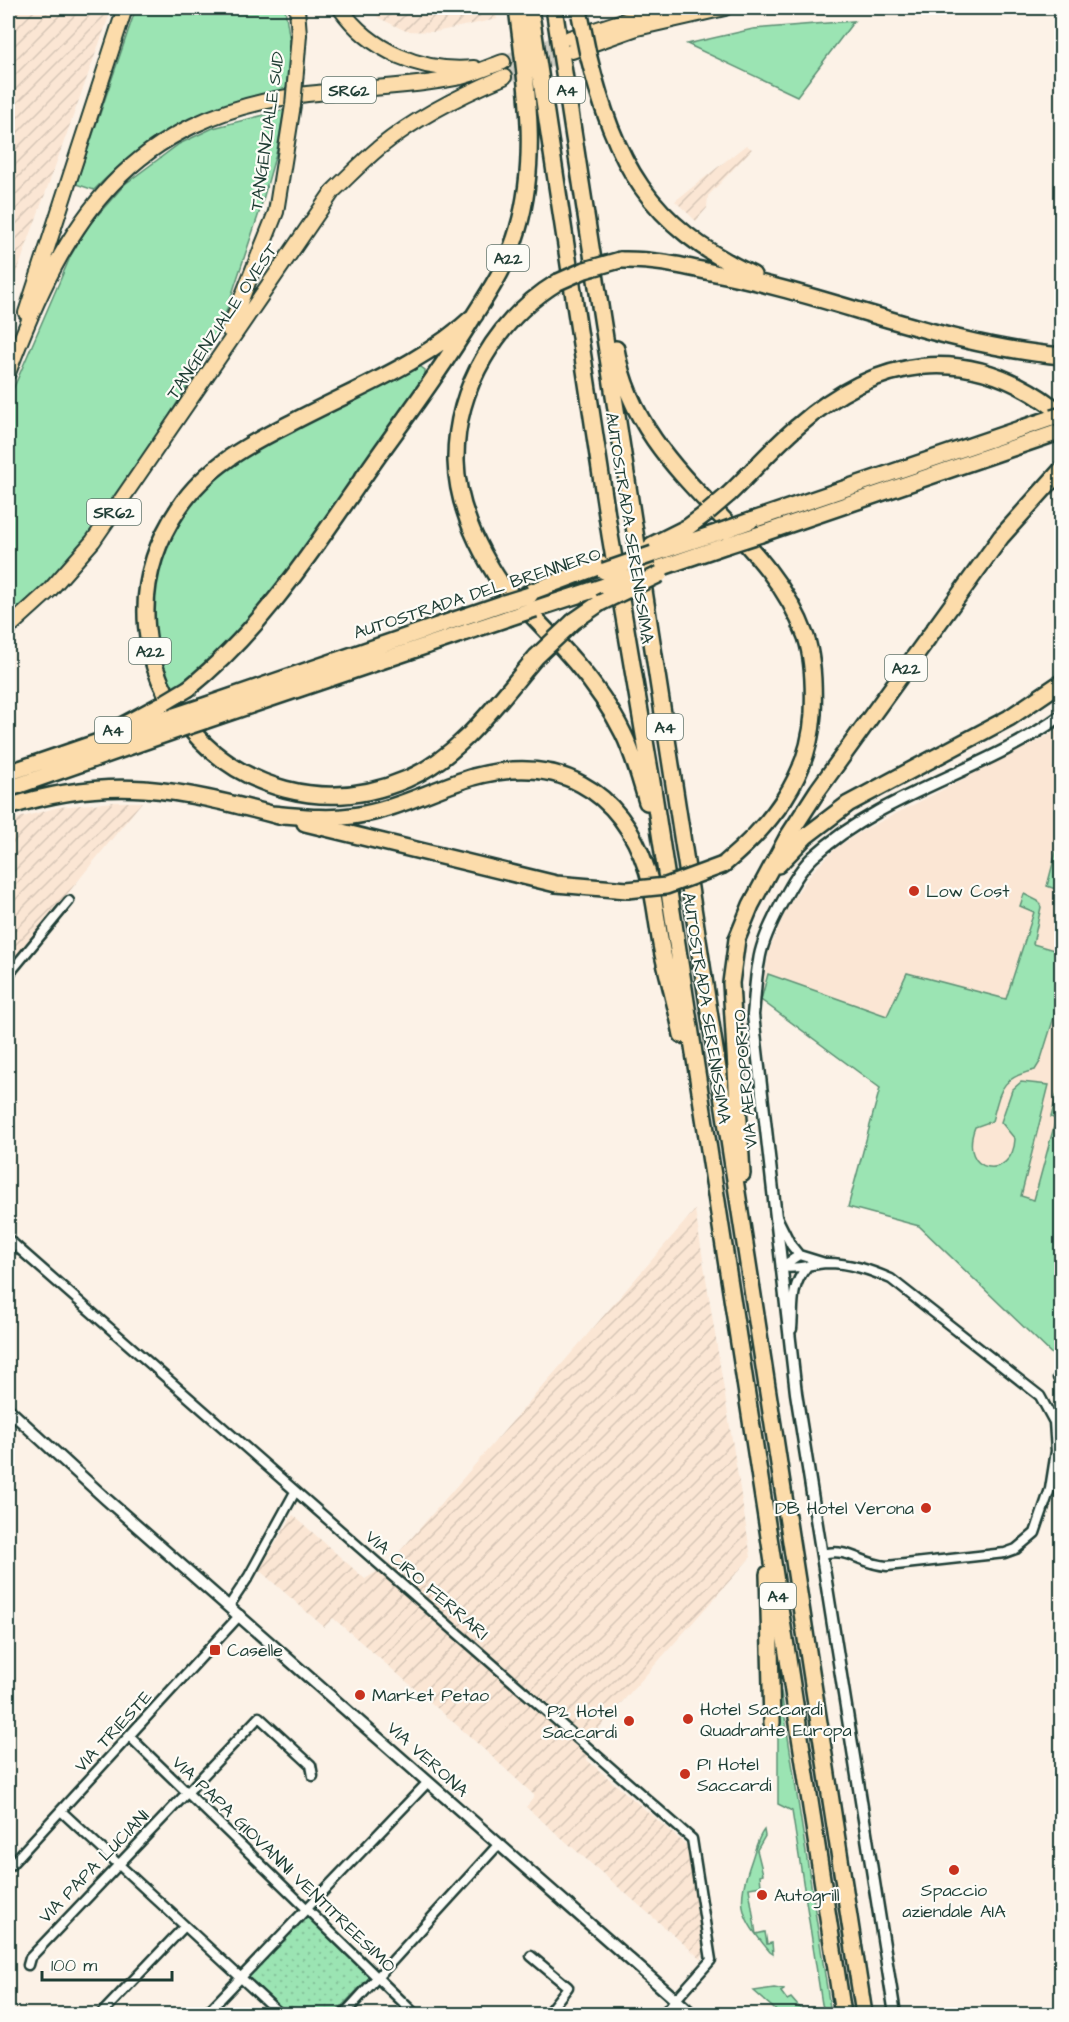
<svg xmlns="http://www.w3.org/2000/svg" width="1069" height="2022" font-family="'Architects Daughter',sans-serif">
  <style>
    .built { fill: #fbe6d4 }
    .industrial { fill: url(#industrial-furrows) }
    .grass { fill: #9be4b3; stroke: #5d9074; stroke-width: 1.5 }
    .park { fill: url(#park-dots); stroke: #5d9074; stroke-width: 1.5 }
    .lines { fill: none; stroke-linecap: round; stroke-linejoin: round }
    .trunk-tunnel { stroke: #d0cec3; stroke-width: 14; stroke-dasharray: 14 7; stroke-linecap: butt }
    .minor-casing { stroke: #1f3d34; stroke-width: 13 }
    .tertiary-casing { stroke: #1f3d34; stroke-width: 15 }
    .trunk-casing { stroke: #1f3d34; stroke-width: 18 }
    .motorway-casing { stroke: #1f3d34; stroke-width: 20 }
    .minor { stroke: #fdfcf7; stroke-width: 8 }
    .tertiary { stroke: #fdfcf7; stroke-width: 10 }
    .trunk { stroke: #fcdcab; stroke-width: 14 }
    .motorway { stroke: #fcdcab; stroke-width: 15 }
    .trunk-bridge-casing { stroke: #1f3d34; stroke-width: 18; stroke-linecap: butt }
    .motorway-bridge-casing { stroke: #1f3d34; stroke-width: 20; stroke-linecap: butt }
    .trunk-bridge { stroke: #fcdcab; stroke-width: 14 }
    .motorway-bridge { stroke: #fcdcab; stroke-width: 15 }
    .poi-dot { fill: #c8321e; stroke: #fdfcf7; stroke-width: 2 }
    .labels { text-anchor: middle; stroke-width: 4.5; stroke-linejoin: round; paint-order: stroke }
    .shield { fill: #fdfcf7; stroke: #62766e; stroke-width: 1.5 }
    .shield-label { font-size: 16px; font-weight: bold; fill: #1f3d34 }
    .street-label { font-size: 18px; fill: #1f3d34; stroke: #fdfcf7 }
    .poi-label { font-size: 18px; fill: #1f3d34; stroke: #fdfcf7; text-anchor: start }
  </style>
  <defs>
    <pattern id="industrial-furrows" width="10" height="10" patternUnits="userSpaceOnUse" patternTransform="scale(1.5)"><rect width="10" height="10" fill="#fbe6d4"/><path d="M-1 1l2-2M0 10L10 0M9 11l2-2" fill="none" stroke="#d7c6b7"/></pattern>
    <pattern id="park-dots" width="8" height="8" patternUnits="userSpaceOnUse" patternTransform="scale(1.5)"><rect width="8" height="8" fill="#9be4b3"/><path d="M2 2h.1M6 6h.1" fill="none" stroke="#85c49b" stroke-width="1.8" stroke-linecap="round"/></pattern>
  </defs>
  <rect width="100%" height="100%" fill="#fcf2e7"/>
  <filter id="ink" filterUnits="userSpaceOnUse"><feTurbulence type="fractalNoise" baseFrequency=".0167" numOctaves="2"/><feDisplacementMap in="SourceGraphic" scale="12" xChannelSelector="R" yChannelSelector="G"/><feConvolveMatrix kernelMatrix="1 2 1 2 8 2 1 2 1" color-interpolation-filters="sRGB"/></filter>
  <g filter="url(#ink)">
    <path class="built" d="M 1061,729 L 1061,1363 L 919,1226 L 848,1207 L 880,1088 L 761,1000 L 769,951 L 787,907 L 813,871 L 836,848 L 862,831 Z"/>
    <path class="industrial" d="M 8,8 L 112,8 L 8,297 Z
      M 369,8 L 495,8 L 497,19 L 435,32 L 406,31 L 379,18 Z
      M 746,145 L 752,149 L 708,196 L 707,208 L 696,221 L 675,201 Z
      M 114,802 L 142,802 L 8,967 L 8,821 L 59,807 Z
      M 695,1210 L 751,1557 L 589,1739 L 587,1760 L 690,1848 L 705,1948 L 701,1959 L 526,1807 L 535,1796 L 467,1734 L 333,1618 L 324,1627 L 259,1570 L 293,1515 L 365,1579 L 389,1564 Z"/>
    <path class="grass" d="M 136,8 L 285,8 L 291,49 L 286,91 C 205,107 153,129 94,190 L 76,184 Z
      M 854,21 L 797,96 L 687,44 L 753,29 Z
      M 284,110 L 277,150 L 260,210 L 218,336 L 125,488 L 88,538 L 23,607 L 8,619 L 8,401 L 71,255 L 88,226 L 125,184 L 179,144 L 213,128 Z
      M 418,365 L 425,370 L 425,379 L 297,564 L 205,669 L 170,693 L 151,611 L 164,546 L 196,494 L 245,453 Z
      M 1061,833 L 1062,891 L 1061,891 L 1047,886 Z
      M 1024,894 L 1038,901 L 1041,907 L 1033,944 L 1061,952 L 1061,995 L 1040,1062 L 1035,1070 C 1000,1078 1001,1089 992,1121 L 975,1127 C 957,1174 1013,1182 1015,1139 L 1001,1122 L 1012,1090 L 1021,1082 L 1049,1085 L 1021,1196 L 1034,1200 L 1056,1119 L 1051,1117 L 1059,1086 L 1061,1087 L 1061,1363 L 919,1226 L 848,1207 L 880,1088 L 761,1000 L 768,974 L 887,1016 L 907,973 L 1006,999 L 1034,912 L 1020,906 Z
      M 778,1692 L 781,1692 L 831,2014 L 825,2014 L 822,2004 L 792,1811 L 778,1804 Z
      M 764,1830 L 765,1836 L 757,1850 L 763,1874 L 760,1875 L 761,1886 L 749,1888 L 756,1934 L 765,1932 L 767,1944 L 772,1943 L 773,1954 L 770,1952 C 739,1915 736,1905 752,1859 C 755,1850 758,1837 764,1830 Z
      M 774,1988 L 784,1990 L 781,1992 L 787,2000 L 791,1998 L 805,2014 L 780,2014 L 754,1991 Z"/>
    <path class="park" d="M 305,1915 L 370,1977 L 334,2014 L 288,2014 L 247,1976 Z"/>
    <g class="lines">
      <path class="trunk-tunnel" d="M 503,62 L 568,39
        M 504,77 L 570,52"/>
      <g class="minor-casing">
        <path id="minor" d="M 8,975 L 69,901
          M 777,1217 L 791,1245 L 799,1255
          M 8,1239 L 692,1839 L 711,1960 L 663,2014
          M 781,1267 C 797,1270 811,1264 827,1263 C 850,1263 870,1270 891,1279 L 1040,1396 L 1054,1422 L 1056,1451 L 1050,1489 L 1035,1533 L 1016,1549 L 1005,1553 L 887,1566 C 860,1564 850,1547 822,1554
          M 781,1267 L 799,1255 L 825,1263
          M 792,1329 C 794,1306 790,1287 806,1268
          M 1058,1378 L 1062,1382
          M 229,1606 L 249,1576 L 295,1492
          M 130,1737 L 415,2014
          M 61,1811 L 280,2014
          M 8,1868 L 240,1615
          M 531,1956 L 568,1987 L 547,2014
          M 28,1965 L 30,1958 L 259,1717 L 311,1765 L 313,1776
          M 101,2014 L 184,1927
          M 206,2014 L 428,1782
          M 344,2014 L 498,1845"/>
      </g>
      <g class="tertiary-casing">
        <path id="tertiary" d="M 8,1409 L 106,1499 L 692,2014
          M 895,2014 L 796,1393 L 753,1015 C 755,997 755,979 759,961 C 761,945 769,928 776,914 C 786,895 797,872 813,857 C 884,792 985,772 1062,715"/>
      </g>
      <g class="trunk-casing">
        <path id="trunk" d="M 340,8 C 370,51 422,73 474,68
          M 570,38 L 663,8
          M 572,51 L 637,28 L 725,8
          M 296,71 L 299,35 L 297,8
          M 26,313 L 125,8
          M 229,330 L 276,212 L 293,105
          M 8,373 C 66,218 129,117 307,94 C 356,88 407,88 456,78 C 472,75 488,67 503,62
          M 8,628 L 50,590 L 93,541 L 333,191 C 348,177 363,161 380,147 C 417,117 461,95 504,77"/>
      </g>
      <g class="motorway-casing">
        <path id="motorway" d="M 530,8 L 610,535 L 652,782 L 843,2014
          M 554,8 L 864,2014
          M 588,54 C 615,163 648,225 753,275
          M 620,260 C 653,259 683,266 715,273 C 831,295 943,346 1062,356
          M 558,282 C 497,319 455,388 456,461 C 457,505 478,549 502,585 C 546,630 595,676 623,733 C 634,755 640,779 647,802
          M 475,315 C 423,364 353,390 291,423 C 249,444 206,467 179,508 C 74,663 238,852 407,779 C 461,756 499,700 536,657
          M 616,349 C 638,477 766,525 806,637 C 814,661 814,689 813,714 C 809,778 771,825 723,865
          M 729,494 C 752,472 773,447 797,427 C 876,357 965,342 1053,407
          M 750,521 L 1052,418
          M 761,534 L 1062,431
          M 652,545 L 688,527 L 708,512
          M 653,554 L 719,532
          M 654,570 L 727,545
          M 528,593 L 603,565
          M 535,609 L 605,586
          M 574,621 L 600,603
          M 189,688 C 271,622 325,530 386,445 C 417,402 448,359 475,314 C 493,286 509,261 518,229 C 539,157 526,80 517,8
          M 201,707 L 504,603
          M 204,721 L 508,618
          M 123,725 L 164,703
          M 8,773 L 174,716
          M 8,789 L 180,729
          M 8,807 C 112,774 177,789 279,816
          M 271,814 C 298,816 325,820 352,816 C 394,811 433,789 473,777 C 557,754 620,788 647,870 C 656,899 657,930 664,959 C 670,985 677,1009 682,1035
          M 305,823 L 556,884 L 627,890
          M 778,865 L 806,836 L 848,804 L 1009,718 L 1062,682
          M 742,1174 L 731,983 L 737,939 L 751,905 L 787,838 L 818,790 L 1001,537 L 1062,469
          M 768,1574 L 772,1723"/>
      </g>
      <use href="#minor" class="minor"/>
      <use href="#tertiary" class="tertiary"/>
      <use href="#trunk" class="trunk"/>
      <use href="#motorway" class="motorway"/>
      <g class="trunk-bridge-casing">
        <path id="trunk-bridge" d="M 293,105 L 296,71"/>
      </g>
      <g class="motorway-bridge-casing">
        <path id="motorway-bridge" d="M 580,15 L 588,54
          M 558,282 L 585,270 L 620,260
          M 1052,418 L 1062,415
          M 708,512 L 729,494
          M 719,532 L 750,521
          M 727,545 L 761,534
          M 604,571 L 653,554
          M 605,586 L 636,576
          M 504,603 L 530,595
          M 600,603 L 660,574
          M 508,618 L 535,609
          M 536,657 L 574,621
          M 164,703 L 189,688
          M 174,716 L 201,707
          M 180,729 L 204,721
          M 627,890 L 666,886 L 723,865"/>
      </g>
      <use href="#trunk-bridge" class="trunk-bridge"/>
      <use href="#motorway-bridge" class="motorway-bridge"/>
    </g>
  </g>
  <g class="poi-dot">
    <circle cx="914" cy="891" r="6"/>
    <circle cx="926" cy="1508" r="6"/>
    <rect x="209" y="1644" width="12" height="12" rx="3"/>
    <circle cx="360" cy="1695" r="6"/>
    <circle cx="688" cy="1719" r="6"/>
    <circle cx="629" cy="1721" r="6"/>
    <circle cx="685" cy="1774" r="6"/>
    <circle cx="954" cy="1870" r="6"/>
    <circle cx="762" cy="1895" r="6"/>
  </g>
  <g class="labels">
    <g class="shield">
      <rect x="322" y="77" width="54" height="26" rx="4.5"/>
      <rect x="549" y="77" width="36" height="26" rx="4.5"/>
      <rect x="487" y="245" width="42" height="26" rx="4.5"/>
      <rect x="87" y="499" width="54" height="26" rx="4.5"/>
      <rect x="129" y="638" width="42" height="26" rx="4.5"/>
      <rect x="885" y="655" width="42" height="26" rx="4.5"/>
      <rect x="647" y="714" width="36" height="26" rx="4.5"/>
      <rect x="95" y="717" width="36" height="26" rx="4.5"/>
      <rect x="760" y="1583" width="36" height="26" rx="4.5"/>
    </g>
    <g class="shield-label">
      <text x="349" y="96">SR62</text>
      <text x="567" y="96">A4</text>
      <text x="508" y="264">A22</text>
      <text x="114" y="518">SR62</text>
      <text x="150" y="657">A22</text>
      <text x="906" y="674">A22</text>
      <text x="665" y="733">A4</text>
      <text x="113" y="736">A4</text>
      <text x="778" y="1602">A4</text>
    </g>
    <g class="street-label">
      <text transform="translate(267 131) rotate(-82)" y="6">TANGENZIALE SUD</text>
      <text transform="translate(222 321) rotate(-56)" y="6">TANGENZIALE OVEST</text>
      <text transform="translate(630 528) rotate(81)" y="6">AUTOSTRADA SERENISSIMA</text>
      <text transform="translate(477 593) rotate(-18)" y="6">AUTOSTRADA DEL BRENNERO</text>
      <text transform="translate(707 1008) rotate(81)" y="6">AUTOSTRADA SERENISSIMA</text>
      <text transform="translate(745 1079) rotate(-95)" y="6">VIA AEROPORTO</text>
      <text transform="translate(427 1585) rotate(41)" y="6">VIA CIRO FERRARI</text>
      <text transform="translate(113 1731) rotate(-47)" y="6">VIA TRIESTE</text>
      <text transform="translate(428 1759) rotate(42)" y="6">VIA VERONA</text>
      <text transform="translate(284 1864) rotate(44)" y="6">VIA PAPA GIOVANNI VENTITREESIMO</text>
      <text transform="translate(94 1866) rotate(-46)" y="6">VIA PAPA LUCIANI</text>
    </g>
    <g class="poi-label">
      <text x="926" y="897">Low Cost</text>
      <text x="914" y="1514" text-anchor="end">DB Hotel Verona</text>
      <text x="227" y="1656">Caselle</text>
      <text x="372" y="1701">Market Petao</text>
      <text x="700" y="1715">Hotel Saccardi<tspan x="700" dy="21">Quadrante Europa</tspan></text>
      <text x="617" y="1717" text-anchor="end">P2 Hotel<tspan x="617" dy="21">Saccardi</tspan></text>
      <text x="697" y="1770">P1 Hotel<tspan x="697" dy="21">Saccardi</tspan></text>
      <text x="954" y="1896" text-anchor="middle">Spaccio<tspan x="954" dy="21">aziendale AIA</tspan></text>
      <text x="774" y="1901">Autogrill</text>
    </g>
  </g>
  <rect width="1069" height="2022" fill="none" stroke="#fdfcf7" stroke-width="30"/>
  <rect x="15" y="15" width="1039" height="1992" fill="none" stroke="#1f3d34" stroke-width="2" filter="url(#ink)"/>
  <path d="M42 1971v9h130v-9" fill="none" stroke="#1f3d34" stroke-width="3"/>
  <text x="51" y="1971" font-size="18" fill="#1f3d34" stroke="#fdfcf7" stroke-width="4.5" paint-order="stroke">100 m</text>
</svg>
